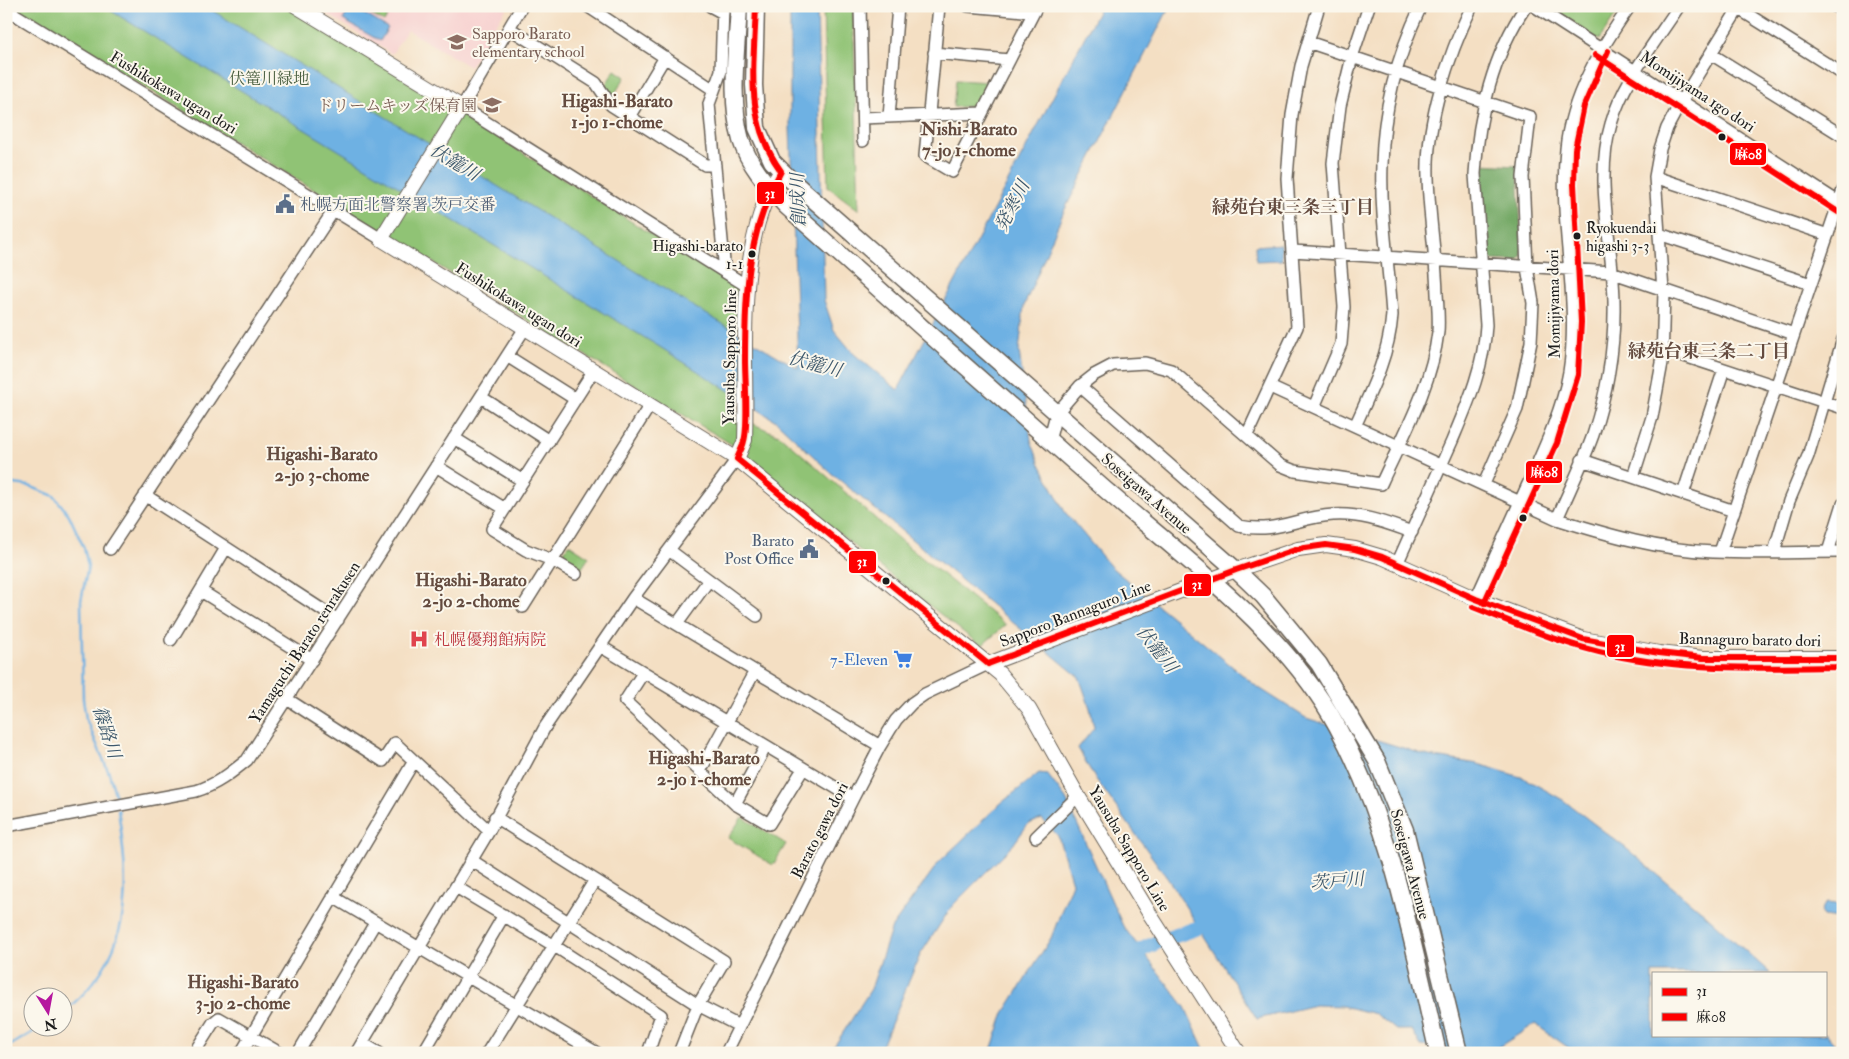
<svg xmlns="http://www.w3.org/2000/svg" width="1849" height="1059" font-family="'IM FELL Double Pica','Noto Serif JP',serif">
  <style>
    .built { fill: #f7d0cf }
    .green { fill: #90c375; stroke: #567048 }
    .forest { fill: #74a966; stroke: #486241 }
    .water { fill: #6eb1e3; stroke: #456680 }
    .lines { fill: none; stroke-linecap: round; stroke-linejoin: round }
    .stream { stroke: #6eb1e3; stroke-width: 2.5 }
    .river { stroke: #6eb1e3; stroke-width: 15 }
    .minor-casing { stroke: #686056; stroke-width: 14 }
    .major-casing { stroke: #686056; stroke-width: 16 }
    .highway-casing { stroke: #686056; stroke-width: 19 }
    .minor { stroke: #fff; stroke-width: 11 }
    .major { stroke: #fff; stroke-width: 14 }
    .highway { stroke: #fff; stroke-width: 16 }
    .bus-1-casing { stroke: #fbf7ec; stroke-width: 10 }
    .bus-2-casing { stroke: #fbf7ec; stroke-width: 10 }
    .bus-1 { stroke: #f00; stroke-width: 6 }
    .bus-2 { stroke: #f00; stroke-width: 6 }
    .bus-dot { fill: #1c1c1c; stroke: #fbf7ec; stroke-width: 2 }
    .labels { text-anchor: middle; stroke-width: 4; stroke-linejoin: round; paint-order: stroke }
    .bus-label { font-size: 15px; fill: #1c1c1c; stroke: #fbf7ec; text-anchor: start }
    .education-label { font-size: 16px; fill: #785e54; stroke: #fbf7ec; text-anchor: start }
    .park-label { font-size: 16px; fill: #4a5f40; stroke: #fbf7ec }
    .street-label { font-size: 16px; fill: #1c1c1c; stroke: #fbf7ec }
    .service-label { font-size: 16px; fill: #4e5e75; stroke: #fbf7ec; text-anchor: start }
    .health-label { font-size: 16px; fill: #be3a42; stroke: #fbf7ec; text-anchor: start }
    .shop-label { font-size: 16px; fill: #366cbe; stroke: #fbf7ec; text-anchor: end }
    .neighbourhood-label { font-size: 18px; font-weight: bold; fill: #644b3f; stroke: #fbf7ec }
    .water-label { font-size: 18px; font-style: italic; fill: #3d586c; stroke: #fbf7ec }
    .line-badge { stroke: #fbf7ec; stroke-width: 2 }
    .badge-label { font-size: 14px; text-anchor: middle; font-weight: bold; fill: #fff }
  </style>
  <rect width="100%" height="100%" fill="#fbf7ec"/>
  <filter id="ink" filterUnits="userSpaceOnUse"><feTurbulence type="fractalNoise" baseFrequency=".02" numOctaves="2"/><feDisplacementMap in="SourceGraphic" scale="10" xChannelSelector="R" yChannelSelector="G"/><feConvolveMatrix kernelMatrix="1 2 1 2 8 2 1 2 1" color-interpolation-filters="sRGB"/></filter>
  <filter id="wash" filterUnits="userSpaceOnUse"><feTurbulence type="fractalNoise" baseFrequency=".0096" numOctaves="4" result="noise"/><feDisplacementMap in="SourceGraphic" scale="20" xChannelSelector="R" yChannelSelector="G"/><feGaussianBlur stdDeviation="1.12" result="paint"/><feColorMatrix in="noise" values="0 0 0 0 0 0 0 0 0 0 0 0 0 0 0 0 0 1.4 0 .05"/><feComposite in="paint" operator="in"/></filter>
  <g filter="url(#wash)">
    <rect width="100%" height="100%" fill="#f4dfc3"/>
    <path class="built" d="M 314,6 L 508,6 L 470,67 L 407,30 L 392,54 Z"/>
    <path class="green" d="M 12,6 L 290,6 L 738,289 L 735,416 L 781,436 L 901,541 L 1006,625 L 981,646 L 869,558 L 731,444 Z
      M 356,6 L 394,6 L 384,22 Z
      M 823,6 L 853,6 L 859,210 L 828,187 Z
      M 1548,6 L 1622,6 L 1599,40 Z
      M 615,70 L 625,77 L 614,95 L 604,87 Z
      M 956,80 L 989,82 C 978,104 979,107 953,107 Z
      M 569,544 L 589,557 L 580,571 L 562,560 L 561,556 Z
      M 742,817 L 786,844 L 773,865 L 728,838 Z"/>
    <path class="forest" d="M 1481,164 L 1518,166 L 1522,257 L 1517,261 L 1489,260 L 1485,256 L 1480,180 Z"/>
    <path class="water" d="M 103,6 L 205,6 L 689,304 L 798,368 L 790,127 L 790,6 L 817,6 L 824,300 L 834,330 L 854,354 L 898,390 L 1101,6 L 1170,6 L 1064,211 L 1024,306 L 1019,351 L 1031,440 L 1039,462 L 1065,512 L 1111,567 L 1256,686 L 1306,718 L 1429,756 L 1478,764 L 1524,778 L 1563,800 L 1627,849 L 1707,916 L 1770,973 L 1653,973 L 1653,1035 L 1825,1035 L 1825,1033 L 1842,1053 L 1576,1053 L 1535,1024 L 1489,1053 L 1421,1046 L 1412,1030 L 1396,1030 L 1376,1014 L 1342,1006 L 1315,1005 L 1257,1019 L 1170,882 L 1093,775 L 1078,748 L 1094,728 L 1090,708 L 1079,677 L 830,472 L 776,421 L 663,349 Z
      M 351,6 L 388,28 L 380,41 L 343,20 Z
      M 1281,244 L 1282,260 L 1256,261 L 1255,246 Z
      M 1039,773 L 1047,774 L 1066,799 L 1123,926 L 1185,1007 L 1206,1053 L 990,1053 L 1004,1013 L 1051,938 L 1072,883 L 1058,836 L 1042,819 L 1028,824 L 1013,845 L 952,906 L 920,955 L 879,1053 L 830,1053 L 871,989 L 892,927 L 939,862 L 1000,804 Z
      M 1827,903 L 1837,904 L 1843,908 L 1843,923 L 1839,918 L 1824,916 L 1821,912 L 1822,907 Z"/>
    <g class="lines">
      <path class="stream" d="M 6,483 L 29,486 L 54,496 L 69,515 L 84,548 L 88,566 L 81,601 L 83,699 L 86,719 L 109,773 L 117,801
        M 62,1013 C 134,958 130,891 118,809
        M 6,1048 L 43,1026"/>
      <path class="river" d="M 1124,958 L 1160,941 L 1218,921"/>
    </g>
  </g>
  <g filter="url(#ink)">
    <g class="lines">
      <g class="minor-casing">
        <path id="minor" d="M 522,6 L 462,107 L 747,286
          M 587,6 L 714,90
          M 710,6 L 723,13
          M 723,6 L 721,71 L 709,104 L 725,272
          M 860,6 L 863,141
          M 939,6 L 925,156 L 952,172 L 1037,6
          M 968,6 L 1034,12
          M 1534,6 L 1843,205
          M 1835,6 L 1843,11
          M 6,9 L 381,239
          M 1739,9 L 1843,74
          M 509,28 L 596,83 L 611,105 L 705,165 L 715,165
          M 1308,42 L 1530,117 L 1523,177 L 1527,267 L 1533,303 L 1531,342 L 1517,409 L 1484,484
          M 934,53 L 1009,60
          M 1711,54 L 1843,136
          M 629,117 L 665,57
          M 889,117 L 898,6
          M 863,118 L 982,113
          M 1655,177 L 1828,235
          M 1659,234 L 1811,284
          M 1293,251 L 1611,272 L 1794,334
          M 1663,291 L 1655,177 L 1660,149 L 1667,128 L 1682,100 L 1740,6
          M 1663,349 L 1843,408
          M 507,356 L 575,399
          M 1080,386 L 1239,526 C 1277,534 1297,517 1333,515 C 1361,513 1386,523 1412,532
          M 1270,387 L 1557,519 C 1608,535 1660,550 1713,552 C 1756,554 1800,552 1843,552
          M 481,397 L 549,441
          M 1314,407 L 1341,344 L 1344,307 L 1333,163 L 1340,106 L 1352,57 L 1369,6
          M 1355,426 C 1372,389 1389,355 1392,315 C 1389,266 1380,213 1382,165 C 1383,110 1397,56 1421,6
          M 1247,435 L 1297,327 L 1287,178 L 1292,115 L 1301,66 L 1319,6
          M 454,438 L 523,481
          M 1049,441 L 1056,414 L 1080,386 L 1094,375 L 1113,365 L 1145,363 L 1171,370 L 1280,465 L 1295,471 L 1381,484 C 1403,436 1432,385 1438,332 C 1439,320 1438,307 1437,294 C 1436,255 1429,216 1428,177 C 1426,122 1448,56 1472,6
          M 1582,460 L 1734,511
          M 436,466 L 505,509
          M 1633,477 L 1652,417 L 1662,363 L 1664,291
          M 1683,494 L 1724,369
          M 145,495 L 338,620
          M 1557,519 C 1569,491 1583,463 1593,435 C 1607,393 1615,345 1614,301 C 1613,242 1594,181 1611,124 C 1623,81 1655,43 1679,6
          M 110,549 L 334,210
          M 669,550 L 757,616
          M 1720,552 L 1843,190
          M 1774,552 L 1789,501 L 1808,456 L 1843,339
          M 1828,552 L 1843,504
          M 1397,564 C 1415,523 1434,482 1452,441 C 1468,403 1484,367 1486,325 L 1475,174 C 1478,116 1493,54 1526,6
          M 576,574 L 552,560 L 526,550 L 492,529 L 594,370
          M 201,591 L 312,660
          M 633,598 L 880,746
          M 1476,599 C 1494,560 1511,521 1529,482 C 1544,449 1563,408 1569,372 C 1581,298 1558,223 1566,149 C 1571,96 1600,49 1630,6
          M 523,607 L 650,405
          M 677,624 L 709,580
          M 171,640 L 226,548
          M 600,646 L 853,798
          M 643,673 L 625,701 L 735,804 L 769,824 L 803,769
          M 287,699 L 383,761 L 395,743 L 489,831
          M 700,771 L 755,671
          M 735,804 L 766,746
          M 495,817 L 724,961 L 698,1005 L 679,1053
          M 6,826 L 196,791 C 216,785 231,773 247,760 L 525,328
          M 1036,837 L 1078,796
          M 471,860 L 698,1005 L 739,1026
          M 456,887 L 553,945 L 661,1015 L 648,1053
          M 333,897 L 597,1053
          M 362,1043 L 379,1053
          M 194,1053 L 213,1023 L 219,1018 L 280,1053
          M 241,1053 L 414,761
          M 298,1053 L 375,923
          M 356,1053 L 489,831 L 545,727 L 633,598 L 737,459
          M 423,1053 L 504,915
          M 487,1053 L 595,880
          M 726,1053 L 853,798 L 880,746 L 896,720 L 912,703 L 925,694 L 988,664"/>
      </g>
      <g class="major-casing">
        <path id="major" d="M 296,6 L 462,107 L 381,239 L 737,459 L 1000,674 L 1029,709 L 1078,796 L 1151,916 L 1239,1053
          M 737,459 L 745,440 C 748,357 733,242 781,171
          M 988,664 L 1236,570 L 1298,549 L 1326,545 L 1355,549 L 1382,557 L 1476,599 L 1583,639 L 1659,653 L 1703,658 L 1843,658"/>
      </g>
      <g class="highway-casing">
        <path id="highway" d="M 739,6 C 737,49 729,98 741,140 C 749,166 769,187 786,206 C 891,300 995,393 1101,486 C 1181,556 1286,631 1337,726 C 1392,827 1412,941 1438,1053
          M 756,6 L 754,85 L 757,128 L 772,161 L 791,180 L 1236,570 L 1263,596 L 1319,664 L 1377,761 L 1405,830 L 1459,1053"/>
      </g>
      <use href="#minor" class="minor"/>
      <use href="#major" class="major"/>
      <use href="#highway" class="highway"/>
      <g class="bus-1-casing">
        <path id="bus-1" d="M 737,459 C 739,453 743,447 744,441 C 749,425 745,380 745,361 C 745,291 747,234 781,171 C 744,120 754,66 756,6
          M 737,459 L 988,664
          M 988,664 L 1236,570 L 1298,549 L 1326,545 L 1355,549 L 1382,557 L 1476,599 L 1583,639 L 1659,653 L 1703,658 L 1843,658"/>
      </g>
      <g class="bus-2-casing">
        <path id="bus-2" d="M 1595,55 L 1838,212
          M 1484,603 L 1557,443 L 1578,375 L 1581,322 L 1574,184 L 1575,149 L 1584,106 L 1608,51
          M 1473,607 C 1519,625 1564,645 1612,655 C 1688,671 1766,668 1843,667"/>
      </g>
      <use href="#bus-1" class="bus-1"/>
      <use href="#bus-2" class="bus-2"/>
    </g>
  </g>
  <defs>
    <g id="school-bare" transform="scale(1.5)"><path d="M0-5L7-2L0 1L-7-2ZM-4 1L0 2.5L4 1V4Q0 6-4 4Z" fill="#8d6e63" stroke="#fbf7ec" stroke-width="2.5" paint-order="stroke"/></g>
    <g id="civic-bare" transform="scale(1.5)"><path d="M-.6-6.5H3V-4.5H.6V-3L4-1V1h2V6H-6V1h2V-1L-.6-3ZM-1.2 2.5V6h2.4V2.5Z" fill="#5c6f8a" stroke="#fbf7ec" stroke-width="2.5" paint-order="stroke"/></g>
    <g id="hospital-bare" transform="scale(1.5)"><path d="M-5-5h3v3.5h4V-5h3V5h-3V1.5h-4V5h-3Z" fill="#e0444e" stroke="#fbf7ec" stroke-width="2.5" paint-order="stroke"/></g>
    <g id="supermarket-bare" transform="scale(1.5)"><path d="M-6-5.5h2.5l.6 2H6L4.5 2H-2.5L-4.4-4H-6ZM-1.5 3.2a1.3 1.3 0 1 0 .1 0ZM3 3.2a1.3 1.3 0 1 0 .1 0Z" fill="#3f7fe0" stroke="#fbf7ec" stroke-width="2.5" paint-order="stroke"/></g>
  </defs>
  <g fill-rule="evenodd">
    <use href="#school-bare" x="457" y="42"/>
    <use href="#school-bare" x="492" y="105"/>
    <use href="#civic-bare" x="285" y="204"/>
    <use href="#civic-bare" x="809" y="549"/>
    <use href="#hospital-bare" x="419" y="639"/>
    <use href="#supermarket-bare" x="903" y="659"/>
  </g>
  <g class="bus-dot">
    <circle cx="1722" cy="137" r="4.5"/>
    <circle cx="1577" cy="236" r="4.5"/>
    <circle cx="752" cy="254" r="4.5"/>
    <circle cx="1523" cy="518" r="4.5"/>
    <circle cx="886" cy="581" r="4.5"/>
  </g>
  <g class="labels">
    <g class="bus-label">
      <text x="1586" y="233">Ryokuendai<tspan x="1586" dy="18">higashi 3-3</tspan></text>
      <text x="743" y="251" text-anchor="end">Higashi-barato<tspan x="743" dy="18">1-1</tspan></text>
    </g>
    <g class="education-label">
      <text x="472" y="39">Sapporo Barato<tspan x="472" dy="18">elementary school</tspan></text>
      <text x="477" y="111" text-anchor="end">ドリームキッズ保育園</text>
    </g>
    <g class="park-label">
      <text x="269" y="84">伏篭川緑地</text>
    </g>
    <g class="street-label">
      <text transform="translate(1698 91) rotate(33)" y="6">Momijiyama 1go dori</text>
      <text transform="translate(174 92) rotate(31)" y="6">Fushikokawa ugan dori</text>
      <text transform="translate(519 304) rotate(32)" y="6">Fushikokawa ugan dori</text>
      <text transform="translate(1553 304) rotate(-91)" y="6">Momijiyama dori</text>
      <text transform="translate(729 357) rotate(-89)" y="6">Yausuba Sapporo line</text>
      <text transform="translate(1147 493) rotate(41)" y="6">Soseigawa Avenue</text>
      <text transform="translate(1075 613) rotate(-21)" y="6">Sapporo Bannaguro Line</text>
      <text transform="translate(1750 639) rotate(1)" y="6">Bannaguro barato dori</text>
      <text transform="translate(304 642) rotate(-57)" y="6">Yamaguchi Barato renrakusen</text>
      <text transform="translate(819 830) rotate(-63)" y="6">Barato gawa dori</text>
      <text transform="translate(1130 848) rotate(59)" y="6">Yausuba Sapporo Line</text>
      <text transform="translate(1411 864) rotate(75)" y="6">Soseigawa Avenue</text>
    </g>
    <g class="service-label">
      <text x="300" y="210">札幌方面北警察署 茨戸交番</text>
      <text x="794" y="546" text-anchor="end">Barato<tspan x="794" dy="18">Post Office</tspan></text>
    </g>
    <g class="health-label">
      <text x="434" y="645">札幌優翔館病院</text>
    </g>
    <g class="shop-label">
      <text x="888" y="665">7-Eleven</text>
    </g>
    <g class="neighbourhood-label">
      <text x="617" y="107">Higashi-Barato<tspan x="617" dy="21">1-jo 1-chome</tspan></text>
      <text x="969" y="135">Nishi-Barato<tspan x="969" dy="21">7-jo 1-chome</tspan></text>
      <text x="1293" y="213">緑苑台東三条三丁目</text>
      <text x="1709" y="357">緑苑台東三条二丁目</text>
      <text x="322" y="460">Higashi-Barato<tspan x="322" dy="21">2-jo 3-chome</tspan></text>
      <text x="471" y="586">Higashi-Barato<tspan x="471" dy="21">2-jo 2-chome</tspan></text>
      <text x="704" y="764">Higashi-Barato<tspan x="704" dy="21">2-jo 1-chome</tspan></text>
      <text x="243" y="988">Higashi-Barato<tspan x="243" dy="21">3-jo 2-chome</tspan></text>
    </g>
    <g class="water-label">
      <text transform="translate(455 162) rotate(31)" y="6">伏籠川</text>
      <text transform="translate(798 200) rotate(-92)" y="6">創成川</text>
      <text transform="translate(1012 206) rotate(-63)" y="6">発寒川</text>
      <text transform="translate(815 364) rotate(15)" y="6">伏籠川</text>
      <text transform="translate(1157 649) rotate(52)" y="6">伏籠川</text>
      <text transform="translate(107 732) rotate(72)" y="6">篠路川</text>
      <text transform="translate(1337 881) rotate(-5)" y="6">茨戸川</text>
    </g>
  </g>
  <g class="line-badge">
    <rect x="1729" y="142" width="38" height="24" rx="5" fill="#f00"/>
    <rect x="756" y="181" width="29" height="24" rx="5" fill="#f00"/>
    <rect x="1525" y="460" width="38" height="24" rx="5" fill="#f00"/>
    <rect x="848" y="550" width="29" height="24" rx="5" fill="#f00"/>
    <rect x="1183" y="573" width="29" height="24" rx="5" fill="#f00"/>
    <rect x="1606" y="634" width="29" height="24" rx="5" fill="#f00"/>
  </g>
  <g class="badge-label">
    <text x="1748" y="159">麻08</text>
    <text x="770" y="198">31</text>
    <text x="1544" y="477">麻08</text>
    <text x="862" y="566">31</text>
    <text x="1197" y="589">31</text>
    <text x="1620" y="651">31</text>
  </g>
  <rect width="1849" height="1059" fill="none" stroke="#fbf7ec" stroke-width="25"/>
  <rect x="1652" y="972" width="175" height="65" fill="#fbf7ec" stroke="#a29f99"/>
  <rect x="1662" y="988" width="25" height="8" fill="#ff0000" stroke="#a29f99"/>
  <text x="1696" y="996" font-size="15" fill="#1c1c1c">31</text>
  <rect x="1662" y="1013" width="25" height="8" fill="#ff0000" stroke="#a29f99"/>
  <text x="1696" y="1022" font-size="15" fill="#1c1c1c">麻08</text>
  <g transform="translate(48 1012) rotate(169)"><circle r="24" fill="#fbf7ec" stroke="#a29f99"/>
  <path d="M0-4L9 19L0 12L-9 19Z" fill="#b5179e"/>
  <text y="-8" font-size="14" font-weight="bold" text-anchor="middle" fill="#1c1c1c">N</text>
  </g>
</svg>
